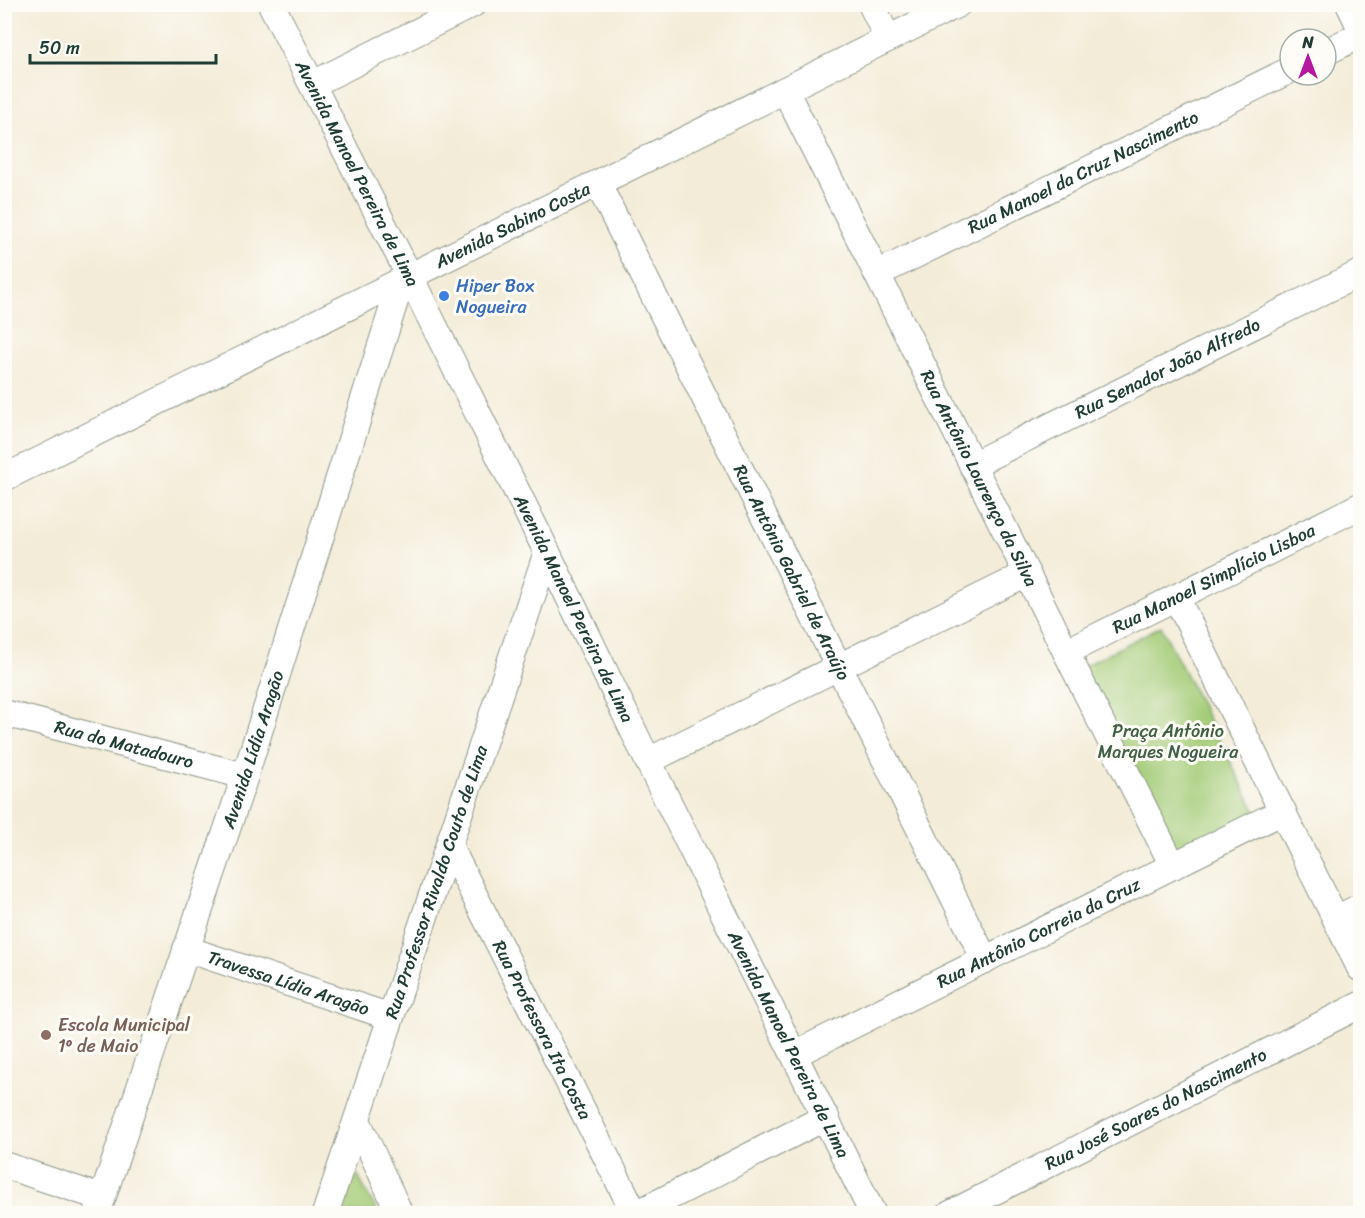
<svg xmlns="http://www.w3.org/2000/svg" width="1365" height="1218" font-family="Sriracha,sans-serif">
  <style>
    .green { fill: #a2ca75; stroke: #608454; stroke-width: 1.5 }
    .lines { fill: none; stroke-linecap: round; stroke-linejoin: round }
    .minor-casing { stroke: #899486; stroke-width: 28 }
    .minor { stroke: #fff; stroke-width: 26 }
    .shop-dot { fill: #3f7fe0; stroke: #fdfcf7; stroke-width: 2 }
    .education-dot { fill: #8d6e63; stroke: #fdfcf7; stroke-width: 2 }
    .labels { text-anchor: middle; stroke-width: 6; stroke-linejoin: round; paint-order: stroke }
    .street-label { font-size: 18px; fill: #1f3d34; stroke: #fdfcf7 }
    .shop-label { font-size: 18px; fill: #366cbe; stroke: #fdfcf7; text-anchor: start }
    .park-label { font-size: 18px; fill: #406044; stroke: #fdfcf7 }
    .education-label { font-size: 18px; fill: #785e54; stroke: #fdfcf7; text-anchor: start }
  </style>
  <rect width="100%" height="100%" fill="#fdfcf7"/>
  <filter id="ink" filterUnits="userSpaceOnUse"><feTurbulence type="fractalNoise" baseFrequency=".0167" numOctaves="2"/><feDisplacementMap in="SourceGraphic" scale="12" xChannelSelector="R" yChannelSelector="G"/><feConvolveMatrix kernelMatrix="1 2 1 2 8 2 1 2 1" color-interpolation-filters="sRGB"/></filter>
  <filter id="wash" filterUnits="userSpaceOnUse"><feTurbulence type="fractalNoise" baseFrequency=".008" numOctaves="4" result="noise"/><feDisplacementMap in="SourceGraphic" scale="24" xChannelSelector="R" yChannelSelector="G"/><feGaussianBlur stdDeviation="1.35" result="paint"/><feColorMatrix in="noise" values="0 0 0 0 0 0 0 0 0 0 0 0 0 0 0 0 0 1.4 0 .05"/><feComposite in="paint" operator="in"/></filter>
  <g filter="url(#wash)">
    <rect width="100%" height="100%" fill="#f3ecd8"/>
    <path class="green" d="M 1161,626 L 1257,814 L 1176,855 L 1080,668 Z
      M 349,1160 L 378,1213 L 331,1213 Z"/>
  </g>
  <g filter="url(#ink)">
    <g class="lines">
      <g class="minor-casing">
        <g id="minor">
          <path id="s1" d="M 271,4 L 410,277 L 547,552 L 648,761 L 873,1214"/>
          <path d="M 871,4 L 888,39"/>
          <path d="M 1349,4 L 1360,27"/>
          <path d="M 1326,52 L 1360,35"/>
          <path d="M 313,84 L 473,4"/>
          <path id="s2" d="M 785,90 L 1173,866"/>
          <path id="s3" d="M 598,184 L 985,960"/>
          <path id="s4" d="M 877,274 L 1290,70"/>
          <path id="s5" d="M 972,465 L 1360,273"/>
          <path id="s6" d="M 4,478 L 958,4"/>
          <path d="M 1176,597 L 1360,968"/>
          <path id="s7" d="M 1066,652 L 1360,506"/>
          <path id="s8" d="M 4,713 L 245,776"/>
          <path d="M 648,761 L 1027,574"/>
          <path id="s9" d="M 449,845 L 635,1214"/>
          <path d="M 1336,919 L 1360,907"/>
          <path id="s10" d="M 186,949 L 391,1017"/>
          <path id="s11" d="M 795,1054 L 1283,811"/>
          <path d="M 357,1120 L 400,1214"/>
          <path d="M 4,1165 L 102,1198"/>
          <path id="s12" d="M 97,1214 L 245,776 L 401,282"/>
          <path id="s13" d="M 325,1214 L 547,552"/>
          <path d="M 636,1214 L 826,1117"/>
          <path id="s14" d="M 950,1214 L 1360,1005"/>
        </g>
      </g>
      <use href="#minor" class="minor"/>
    </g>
  </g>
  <circle class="shop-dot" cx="444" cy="296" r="6"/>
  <circle class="education-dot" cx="46" cy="1035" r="6"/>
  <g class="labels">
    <g class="street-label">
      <text dy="6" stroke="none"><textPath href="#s4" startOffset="230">Rua Manoel da Cruz Nascimento</textPath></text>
      <text dy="6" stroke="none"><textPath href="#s1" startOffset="190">Avenida Manoel Pereira de Lima</textPath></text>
      <text dy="6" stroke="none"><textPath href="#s6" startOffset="568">Avenida Sabino Costa</textPath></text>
      <text dy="6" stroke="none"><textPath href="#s5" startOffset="218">Rua Senador João Alfredo</textPath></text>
      <text dy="6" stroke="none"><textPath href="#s2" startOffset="434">Rua Antônio Lourenço da Silva</textPath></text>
      <text dy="6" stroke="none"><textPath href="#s3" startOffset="434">Rua Antônio Gabriel de Araújo</textPath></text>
      <text dy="6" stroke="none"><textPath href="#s7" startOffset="165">Rua Manoel Simplício Lisboa</textPath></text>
      <text dy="6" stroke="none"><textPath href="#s1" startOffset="676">Avenida Manoel Pereira de Lima</textPath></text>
      <text dy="6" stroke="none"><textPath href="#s8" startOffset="124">Rua do Matadouro</textPath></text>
      <text dy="6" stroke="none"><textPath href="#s12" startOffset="490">Avenida Lídia Aragão</textPath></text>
      <text dy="6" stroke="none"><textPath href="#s13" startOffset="350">Rua Professor Rivaldo Couto de Lima</textPath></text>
      <text dy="6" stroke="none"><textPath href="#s11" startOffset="272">Rua Antônio Correia da Cruz</textPath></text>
      <text dy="6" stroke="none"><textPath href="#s10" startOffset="108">Travessa Lídia Aragão</textPath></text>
      <text dy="6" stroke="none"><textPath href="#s9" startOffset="207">Rua Professora Ita Costa</textPath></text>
      <text dy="6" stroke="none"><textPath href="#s1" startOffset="1162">Avenida Manoel Pereira de Lima</textPath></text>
      <text dy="6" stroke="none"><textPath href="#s14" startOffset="231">Rua José Soares do Nascimento</textPath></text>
    </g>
    <g class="shop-label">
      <text x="456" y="292">Hiper Box<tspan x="456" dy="21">Nogueira</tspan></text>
    </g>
    <g class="park-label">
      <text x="1168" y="737">Praça Antônio<tspan x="1168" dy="21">Marques Nogueira</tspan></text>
    </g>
    <g class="education-label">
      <text x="58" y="1031">Escola Municipal<tspan x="58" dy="21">1º de Maio</tspan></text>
    </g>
  </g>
  <rect width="1365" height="1218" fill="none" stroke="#fdfcf7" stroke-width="24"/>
  <g transform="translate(1308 57)"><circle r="28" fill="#fdfcf7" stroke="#a4b0a9" stroke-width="1.5"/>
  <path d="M0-4.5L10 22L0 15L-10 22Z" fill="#b5179e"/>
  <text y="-9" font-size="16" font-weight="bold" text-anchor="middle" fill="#1f3d34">N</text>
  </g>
  <path d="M30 54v9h186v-9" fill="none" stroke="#1f3d34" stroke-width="3"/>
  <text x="39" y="54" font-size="18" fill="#1f3d34" stroke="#fdfcf7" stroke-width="4.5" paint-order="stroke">50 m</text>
</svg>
